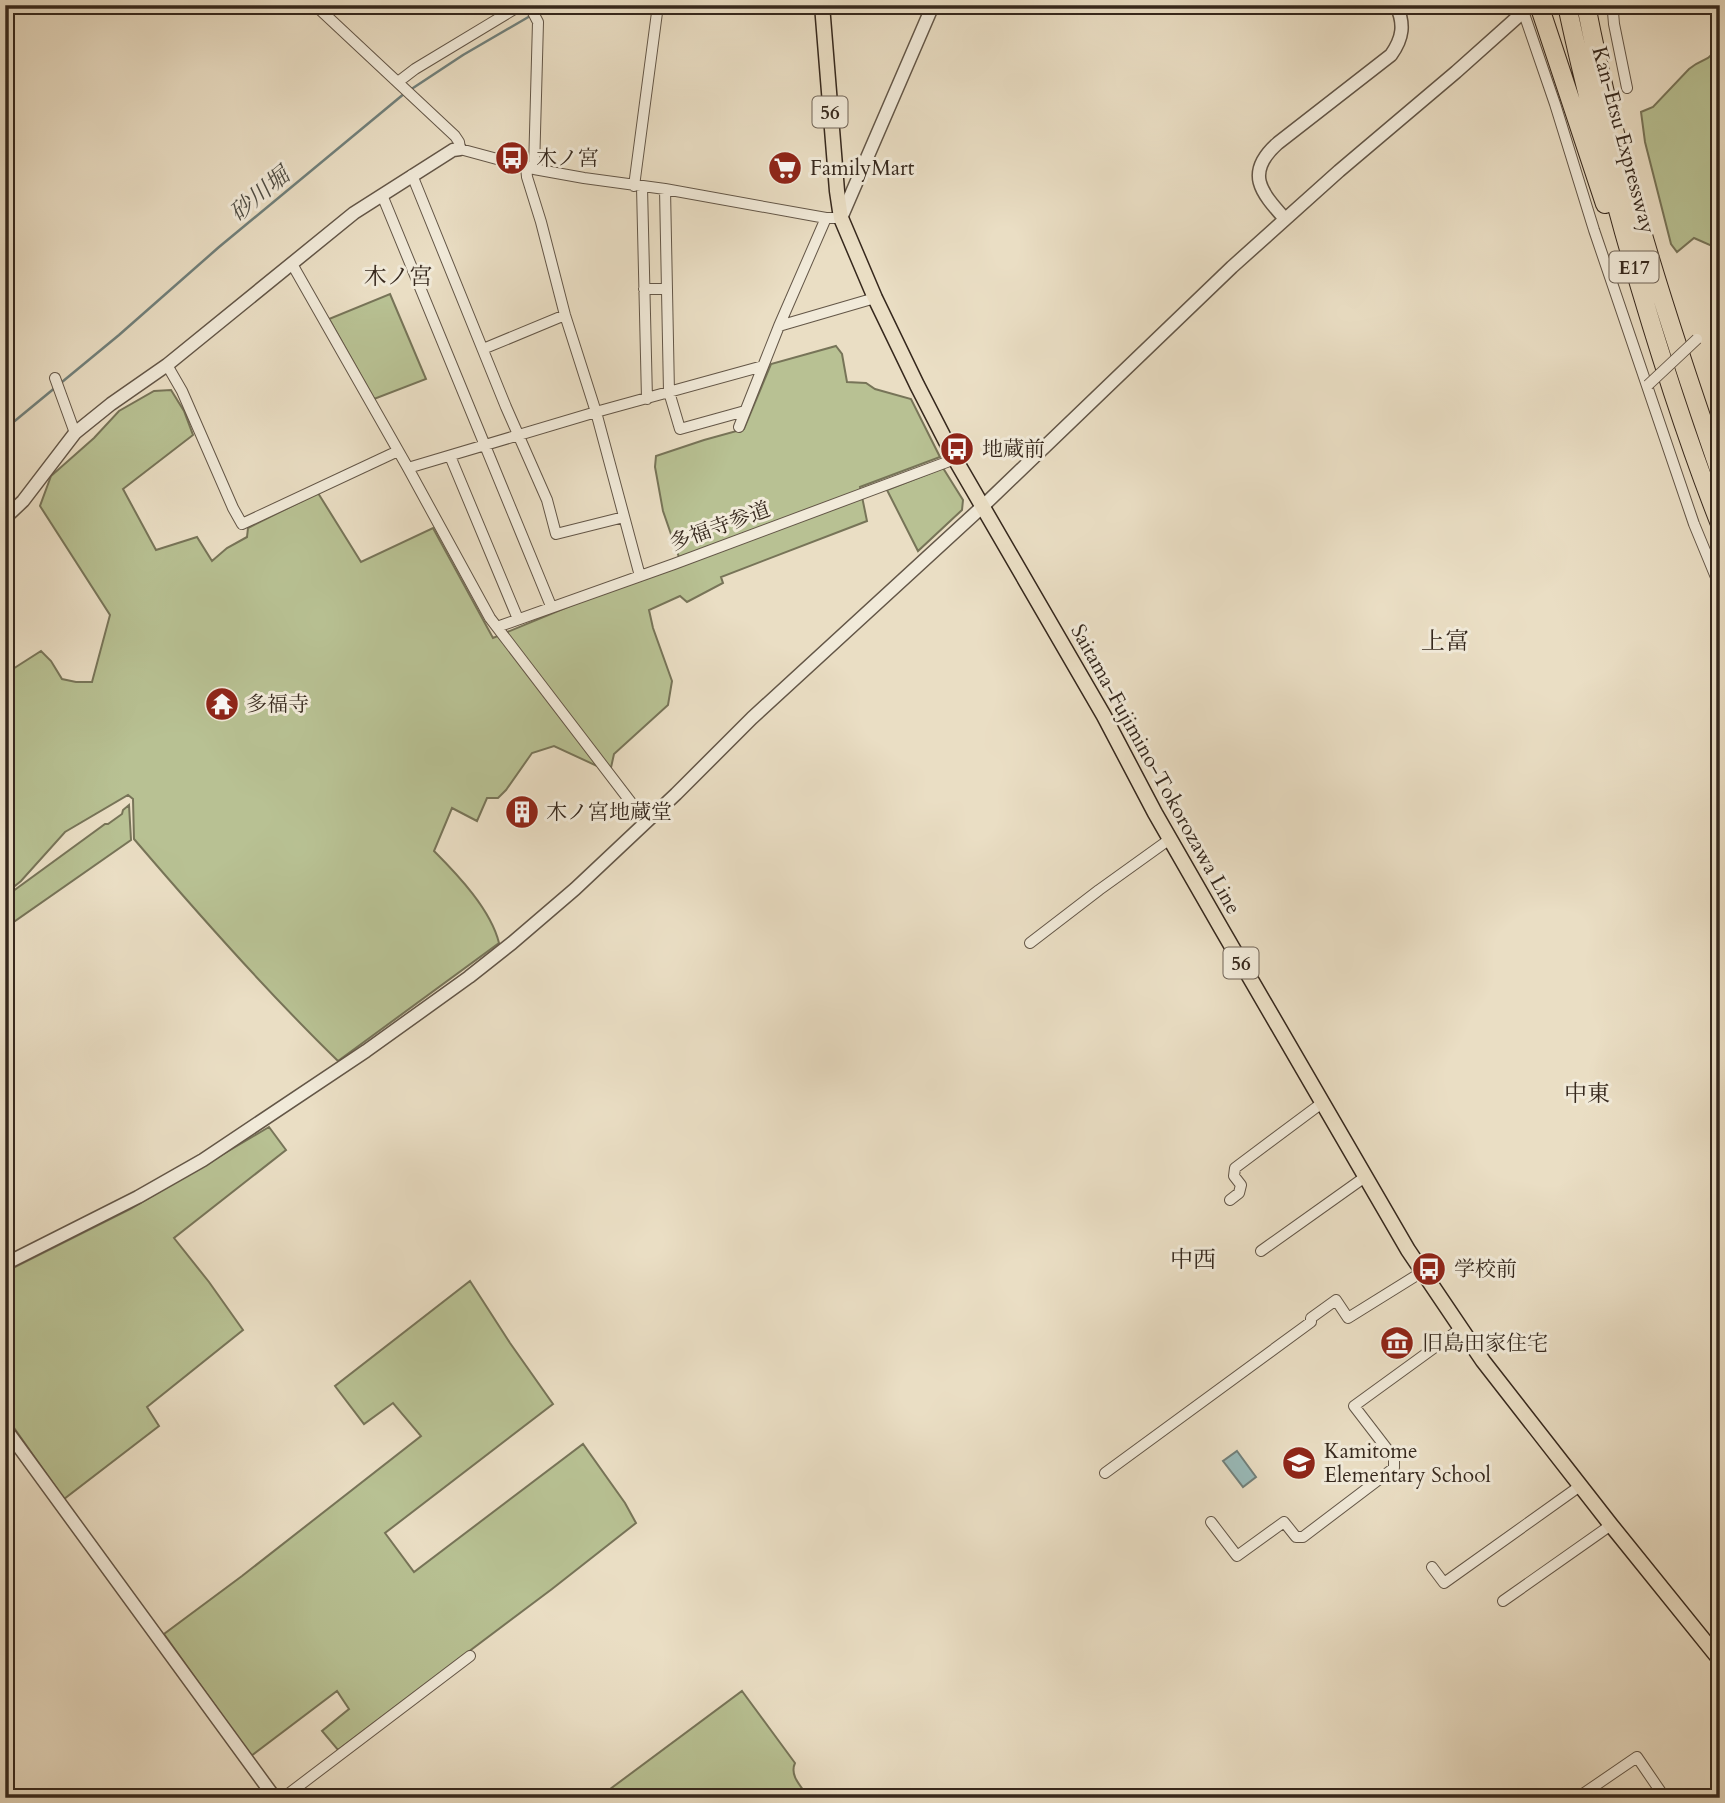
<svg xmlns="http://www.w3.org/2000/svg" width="1725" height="1803" font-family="Cardo,'Noto Serif JP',serif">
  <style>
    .green { fill: #b8c193; stroke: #777458; stroke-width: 2 }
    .water { fill: #99bbba; stroke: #71807b; stroke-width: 2 }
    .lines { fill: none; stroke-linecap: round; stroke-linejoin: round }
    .stream { stroke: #71807b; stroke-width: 2.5 }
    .minor-casing { stroke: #635647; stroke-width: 12 }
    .tertiary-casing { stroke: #635647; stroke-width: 15 }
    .primary-casing { stroke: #36281d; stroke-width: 17 }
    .motorway-casing { stroke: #36281d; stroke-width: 20 }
    .minor { stroke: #f1ead9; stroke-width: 10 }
    .tertiary { stroke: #f1ead9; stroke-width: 12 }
    .primary { stroke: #eadec4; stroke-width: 14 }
    .motorway { stroke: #eadec4; stroke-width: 18 }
    .minor-bridge-casing { stroke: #635647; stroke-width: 12; stroke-linecap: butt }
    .minor-bridge { stroke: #f1ead9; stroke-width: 10 }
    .labels { text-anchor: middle; stroke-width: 6; stroke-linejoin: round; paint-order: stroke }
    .shield { fill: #f1ead9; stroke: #6e6255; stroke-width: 2 }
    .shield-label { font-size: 19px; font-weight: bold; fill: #36281d }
    .street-label { font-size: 21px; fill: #36281d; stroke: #f1ead9 }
    .poi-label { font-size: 21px; fill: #36281d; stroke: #f1ead9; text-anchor: start }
    .water-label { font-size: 23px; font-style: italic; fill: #4f4d44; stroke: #f1ead9 }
    .neighbourhood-label { font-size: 23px; fill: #36281d; stroke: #f1ead9 }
    .quarter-label { font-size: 24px; fill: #36281d; stroke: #f1ead9 }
  </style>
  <rect width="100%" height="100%" fill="#eadec4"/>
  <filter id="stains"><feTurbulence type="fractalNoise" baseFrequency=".00286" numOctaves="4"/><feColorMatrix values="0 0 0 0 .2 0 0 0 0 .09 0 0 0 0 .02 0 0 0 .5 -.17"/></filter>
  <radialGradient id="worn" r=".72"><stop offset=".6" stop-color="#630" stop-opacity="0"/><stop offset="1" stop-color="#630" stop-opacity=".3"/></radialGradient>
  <path class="green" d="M 1720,47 L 1720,243 L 1712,246 L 1694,238 L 1677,252 L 1671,244 L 1645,142 L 1641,112 L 1653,107 L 1689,69 L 1696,64 L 1708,58 Z
    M 390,294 L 426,379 L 374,399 L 329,319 Z
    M 836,346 L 842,354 L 847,382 L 866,383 L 875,389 L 911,399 L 940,457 L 860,487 L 867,521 L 721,577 L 723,583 L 687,602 L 680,596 L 649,610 L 653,628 L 672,681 L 668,705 L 614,754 L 610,772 L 554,746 L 532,753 L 506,790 L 498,798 L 487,798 L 477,821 L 452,808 L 434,851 C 458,875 491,910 499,943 L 338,1061 C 266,991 199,915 134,839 L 133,799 L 128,795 L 65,832 L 21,881 L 5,894 L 5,674 L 41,651 L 51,661 L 62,679 L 76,682 L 92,682 L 110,615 L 40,506 L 51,476 L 94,438 L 119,411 L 154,391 L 171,390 L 184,411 L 193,435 L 123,489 L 156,550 L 197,537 L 212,561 L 227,548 L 247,537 L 248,528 L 318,493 L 361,562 L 433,528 L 493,638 L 587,599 L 682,566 L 663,511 L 655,467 L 656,456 L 704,440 L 744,429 L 771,364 Z
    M 943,468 L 963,500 L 962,510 L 918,551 L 887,490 Z
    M 129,805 L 131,840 L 5,928 L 5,897 L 105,824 L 108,824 L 122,814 L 123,810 Z
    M 269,1127 L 286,1150 L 174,1238 L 209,1282 L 243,1330 L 147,1407 L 159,1426 L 64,1499 L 5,1415 L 5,1272 L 130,1209 Z
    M 470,1281 L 510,1343 L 553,1404 L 385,1533 L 414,1572 L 583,1444 L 625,1503 L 636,1523 L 552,1589 L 338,1750 L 322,1731 L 349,1709 L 337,1691 L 251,1756 L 164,1634 L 242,1576 L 421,1436 L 393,1403 L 364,1424 L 335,1386 Z
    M 742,1691 L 795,1763 C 789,1776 802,1787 809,1798 L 598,1798 Z"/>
  <path class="water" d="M 1237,1451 L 1256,1477 L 1243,1487 L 1223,1461 Z"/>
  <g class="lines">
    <path class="stream" d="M 410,90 L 463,55 L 549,5
      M 5,429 L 119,335 L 219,247 L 405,93"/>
    <g class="minor-casing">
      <path id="minor" d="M 315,5 L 455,136 L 459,142 L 460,149 L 534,169 L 584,178 L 665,189 L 826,218 L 841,218
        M 529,5 L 538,22 L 534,169
        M 1521,5 L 1555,104 L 1594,230 L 1694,524 L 1720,587
        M 1620,5 L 1613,12 L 1614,24 L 1627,88
        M 398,82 L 415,69 L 521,5
        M 526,167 L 527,177 L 541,222 L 565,315 L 596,412 L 640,576
        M 412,175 L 506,407 L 547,500 L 556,534 L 624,517
        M 634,186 L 658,5
        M 642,187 L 647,399
        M 665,189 L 669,392 L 680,429 L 745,411
        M 382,195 L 551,606
        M 292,264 L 408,468 L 490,618 L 646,822
        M 644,289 L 667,289
        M 779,326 L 875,298
        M 483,349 L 565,315
        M 167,365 L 182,391 L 233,508 L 242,524 L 398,451
        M 55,378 L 75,433
        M 739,427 L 779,326 L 826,218
        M 450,456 L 518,619
        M 408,468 L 596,412 L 763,366
        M 497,627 L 674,564 L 955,459
        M 1030,943 L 1099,890 L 1170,839
        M 1230,1200 L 1239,1193 L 1241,1185 L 1234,1176 L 1235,1168 L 1322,1103
        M 1261,1251 L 1365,1177
        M 1105,1473 L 1311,1322 L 1311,1318 L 1336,1300 L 1348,1318 L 1422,1272
        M 1211,1522 L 1237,1556 L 1284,1522 L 1296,1537 L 1303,1537 L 1394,1468 L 1394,1458 L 1354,1406 L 1460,1329
        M 1432,1567 L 1444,1583 L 1580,1486
        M 1503,1601 L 1611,1525
        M 283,1798 L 470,1656
        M 1577,1798 L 1637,1757 L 1665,1798"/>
    </g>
    <g class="tertiary-casing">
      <path id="tertiary" d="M 841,218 L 933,5
        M 1285,219 C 1261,192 1244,173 1278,143 L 1391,55 C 1403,38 1405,24 1396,5
        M 5,518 L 23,501 L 75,433 L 111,404 L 167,365 L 354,213 L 453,150 L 460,149
        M 5,1264 L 138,1197 L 203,1160 L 366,1051 L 469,977 L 512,943 L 575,889 L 676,794 L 752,718 L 982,507 L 1232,267 L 1339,171 L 1456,72 L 1531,5
        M 5,1428 L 275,1798"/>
    </g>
    <g class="primary-casing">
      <path id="primary" d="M 822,5 L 837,191 L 841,218 L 875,298 L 917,385 L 955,459 L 1104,716 L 1155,813 L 1221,928 L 1408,1250 L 1483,1361 L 1611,1525 L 1720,1660"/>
    </g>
    <g class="motorway-casing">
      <path id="motorway" d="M 1539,5 L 1605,204
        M 1567,5 C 1583,82 1603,156 1624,232 C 1652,330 1682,428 1720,524
        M 1586,5 C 1617,165 1667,319 1720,472"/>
    </g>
    <use href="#minor" class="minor"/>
    <use href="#tertiary" class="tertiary"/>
    <use href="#primary" class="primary"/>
    <use href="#motorway" class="motorway"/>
    <g class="minor-bridge-casing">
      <path id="minor-bridge" d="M 1648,385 L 1697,339"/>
    </g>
    <use href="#minor-bridge" class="minor-bridge"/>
  </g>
  <defs>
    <g id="bus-disc" transform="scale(1.75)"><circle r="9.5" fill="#8f2418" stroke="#f1ead9"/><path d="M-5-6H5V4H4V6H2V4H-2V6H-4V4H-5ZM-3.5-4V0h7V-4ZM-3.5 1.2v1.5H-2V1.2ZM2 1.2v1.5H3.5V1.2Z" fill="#fff"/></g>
    <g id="supermarket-disc" transform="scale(1.75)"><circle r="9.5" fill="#8f2418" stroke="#f1ead9"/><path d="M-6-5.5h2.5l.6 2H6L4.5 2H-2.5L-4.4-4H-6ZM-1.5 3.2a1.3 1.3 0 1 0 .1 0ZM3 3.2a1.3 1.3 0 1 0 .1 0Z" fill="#fff"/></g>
    <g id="temple-disc" transform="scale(1.75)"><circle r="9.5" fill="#8f2418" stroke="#f1ead9"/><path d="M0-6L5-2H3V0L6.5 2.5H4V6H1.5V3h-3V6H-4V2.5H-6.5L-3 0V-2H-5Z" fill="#fff"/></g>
    <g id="building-disc" transform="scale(1.75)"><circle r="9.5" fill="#8f2418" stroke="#f1ead9"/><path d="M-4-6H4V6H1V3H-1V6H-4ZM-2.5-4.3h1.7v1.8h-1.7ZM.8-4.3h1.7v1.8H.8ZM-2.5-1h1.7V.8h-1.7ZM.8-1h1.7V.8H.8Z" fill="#fff"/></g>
    <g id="museum-disc" transform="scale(1.75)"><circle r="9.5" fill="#8f2418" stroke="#f1ead9"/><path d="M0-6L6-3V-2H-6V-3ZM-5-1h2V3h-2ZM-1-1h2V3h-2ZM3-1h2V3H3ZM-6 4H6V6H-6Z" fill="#fff"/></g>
    <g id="school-disc" transform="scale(1.75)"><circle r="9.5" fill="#8f2418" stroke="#f1ead9"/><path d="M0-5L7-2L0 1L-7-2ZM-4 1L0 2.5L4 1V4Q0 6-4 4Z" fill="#fff"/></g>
  </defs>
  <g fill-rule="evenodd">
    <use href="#bus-disc" x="512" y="158"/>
    <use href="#supermarket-disc" x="785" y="168"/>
    <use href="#bus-disc" x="957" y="449"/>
    <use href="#temple-disc" x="222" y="704"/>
    <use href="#building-disc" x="522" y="812"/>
    <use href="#bus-disc" x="1429" y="1269"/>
    <use href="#museum-disc" x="1397" y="1343"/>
    <use href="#school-disc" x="1299" y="1463"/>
  </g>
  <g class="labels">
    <g class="shield">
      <rect x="812.5" y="96.5" width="35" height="31" rx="5"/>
      <rect x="1609.5" y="251.5" width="49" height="31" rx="5"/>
      <rect x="1223.5" y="947.5" width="35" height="31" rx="5"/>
    </g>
    <g class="shield-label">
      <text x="830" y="119">56</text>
      <text x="1634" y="274">E17</text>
      <text x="1241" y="970">56</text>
    </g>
    <g class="street-label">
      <text transform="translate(1624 140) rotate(75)" y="7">Kan-Etsu Expressway</text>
      <text transform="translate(720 526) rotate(-20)" y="7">多福寺参道</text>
      <text transform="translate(1156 769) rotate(61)" y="7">Saitama-Fujimino-Tokorozawa Line</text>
    </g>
    <g class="poi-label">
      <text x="536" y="165">木ノ宮</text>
      <text x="810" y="175">FamilyMart</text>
      <text x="982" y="456">地蔵前</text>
      <text x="246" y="711">多福寺</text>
      <text x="546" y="819">木ノ宮地蔵堂</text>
      <text x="1454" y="1276">学校前</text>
      <text x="1422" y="1350">旧島田家住宅</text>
      <text x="1324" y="1458">Kamitome<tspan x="1324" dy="24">Elementary School</tspan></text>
    </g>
    <g class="water-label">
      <text transform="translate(259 194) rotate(-40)" y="8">砂川堀</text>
    </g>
    <g class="neighbourhood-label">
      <text x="398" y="284">木ノ宮</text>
      <text x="1587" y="1101">中東</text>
      <text x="1193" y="1267">中西</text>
    </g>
    <g class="quarter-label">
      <text x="1445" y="649">上富</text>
    </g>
  </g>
  <rect width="1725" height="1803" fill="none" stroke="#eadec4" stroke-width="28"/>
  <rect x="7" y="7" width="1711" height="1789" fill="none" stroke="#36281d" stroke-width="3.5"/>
  <rect x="14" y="14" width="1697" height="1775" fill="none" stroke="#36281d" stroke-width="2"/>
  <rect width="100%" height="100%" filter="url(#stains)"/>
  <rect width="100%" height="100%" fill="url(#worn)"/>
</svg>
